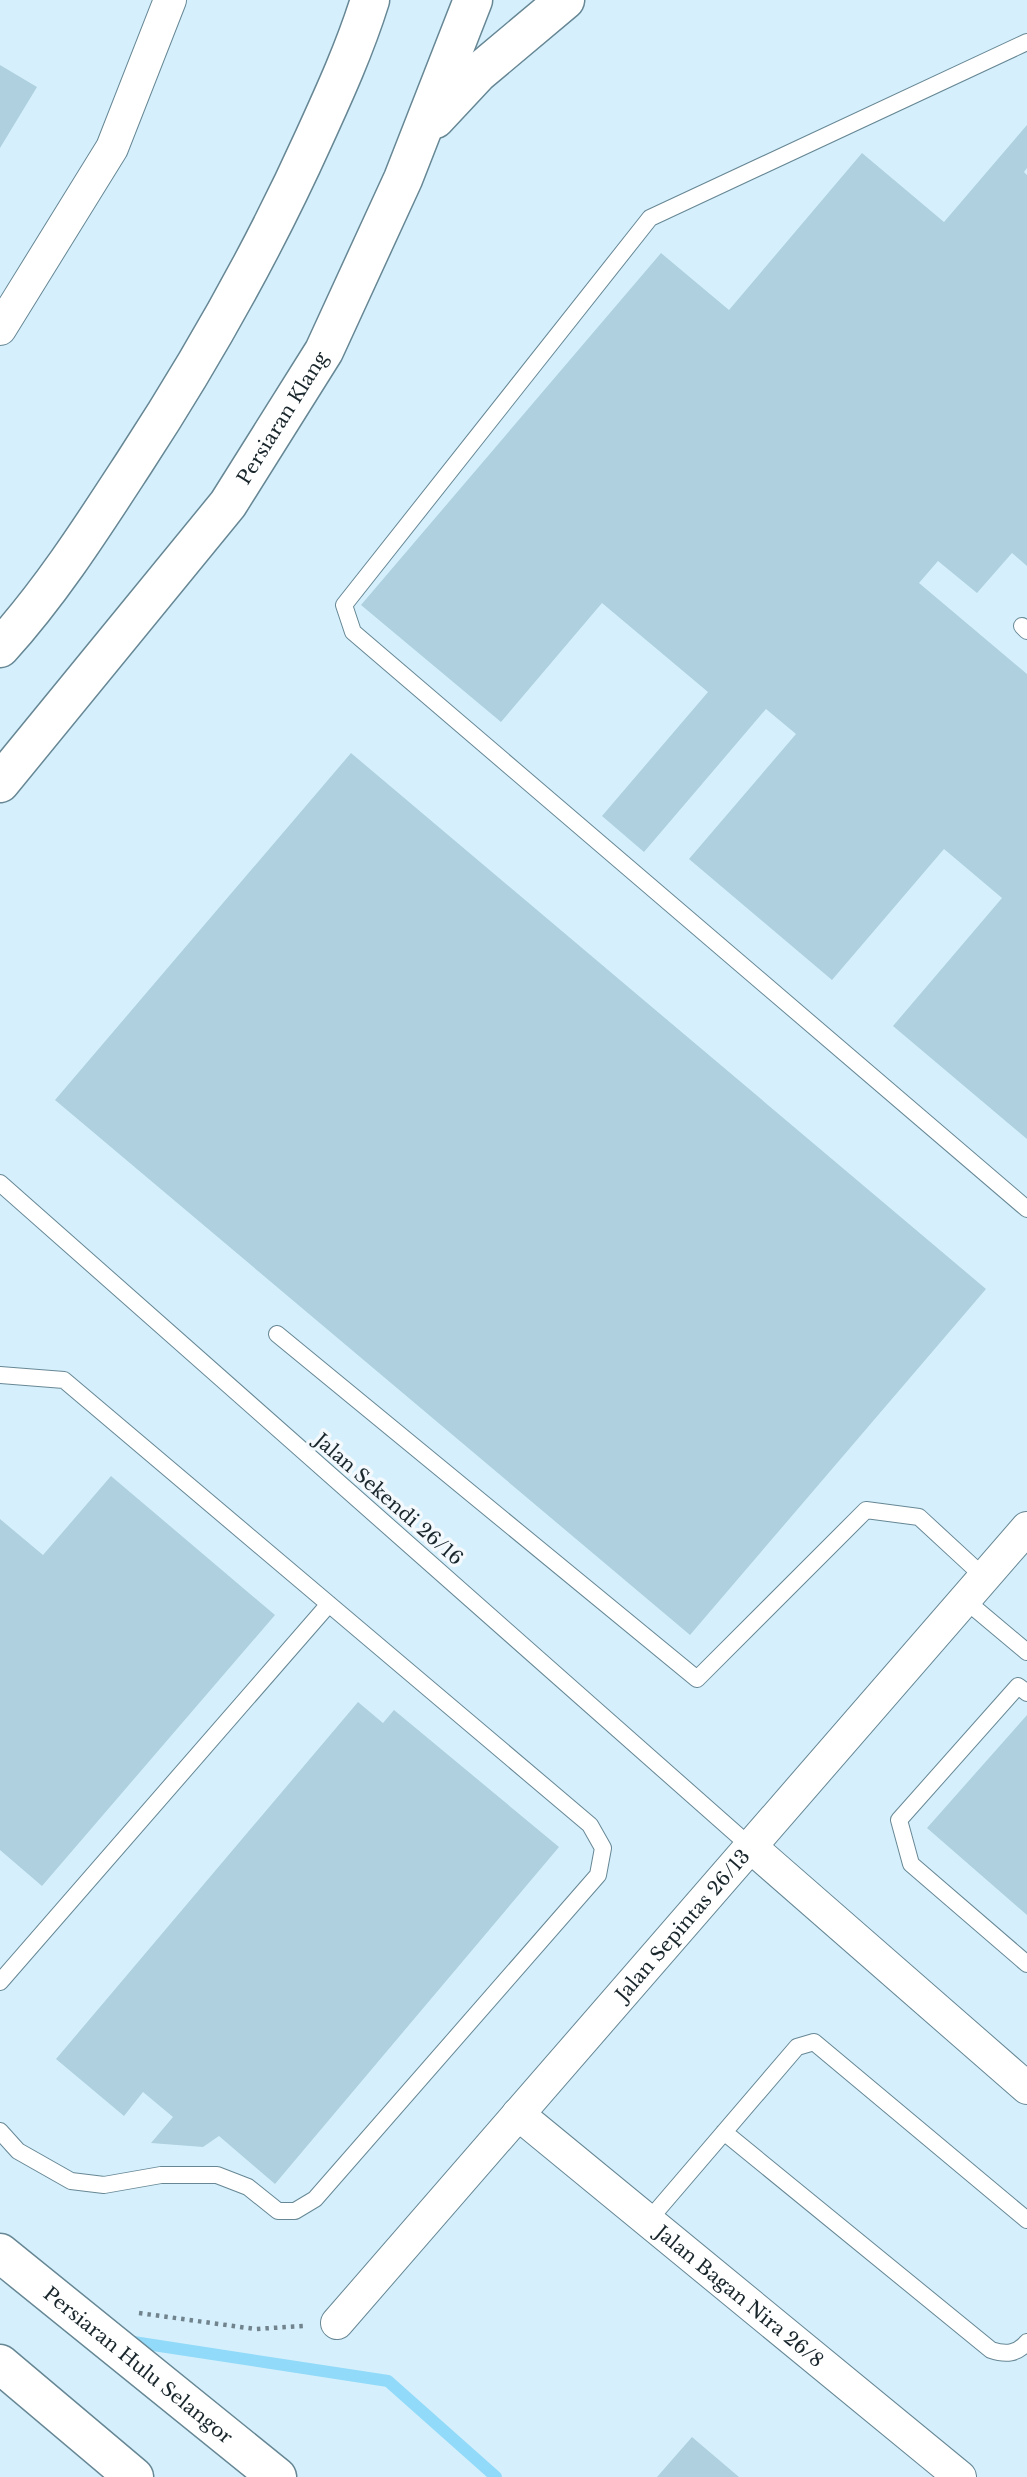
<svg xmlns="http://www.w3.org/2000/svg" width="1027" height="2477" font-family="'Libre Baskerville',serif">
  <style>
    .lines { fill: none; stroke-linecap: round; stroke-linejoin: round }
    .stream { stroke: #92daf9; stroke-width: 12 }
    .building { fill: #aed0df }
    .lane-casing { stroke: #678795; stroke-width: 18 }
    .street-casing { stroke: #678795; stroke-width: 34 }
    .primary-casing { stroke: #678795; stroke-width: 41 }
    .path { stroke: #71848d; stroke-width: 4.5; stroke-dasharray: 3.5 5; stroke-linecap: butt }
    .lane { stroke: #fff; stroke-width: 16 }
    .street { stroke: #fff; stroke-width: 32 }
    .primary { stroke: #fff; stroke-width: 38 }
    .labels { text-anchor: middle; stroke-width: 7; stroke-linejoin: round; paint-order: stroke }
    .street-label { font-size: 19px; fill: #19262c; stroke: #f3f9fc }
  </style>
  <rect width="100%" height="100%" fill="#d5f0fc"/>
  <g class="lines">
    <path class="stream" d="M 127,2341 L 388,2381 L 496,2477"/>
  </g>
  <path class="building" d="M 0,65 L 37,87 L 0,148 Z
    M 1027,125 L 1027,168 L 1024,172 L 1027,175 L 1027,566 L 1012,553 L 977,593 L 938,561 L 919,583 L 1027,674 L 1027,1139 L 893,1026 L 1002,898 L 944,849 L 832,980 L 689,859 L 796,734 L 766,709 L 644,852 L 602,816 L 708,692 L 602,603 L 501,722 L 361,605 L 661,253 L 729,310 L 862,153 L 944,222 Z
    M 351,753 L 986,1289 L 690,1635 L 55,1100 Z
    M 111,1476 L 275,1615 L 42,1886 L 0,1850 L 0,1519 L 43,1555 Z
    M 358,1702 L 383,1723 L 394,1710 L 559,1847 L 275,2184 L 219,2136 L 203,2147 L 151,2143 L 173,2117 L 143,2092 L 124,2116 L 56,2059 Z
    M 1027,1715 L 1027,1915 L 927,1828 Z
    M 692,2437 L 739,2477 L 657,2477 Z"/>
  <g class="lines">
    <g class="lane-casing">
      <path id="lane" d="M 1027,42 L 650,218 L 344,605 L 353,632 L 1027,1209
        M 1022,626 L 1027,631
        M 0,1183 L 751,1847
        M 277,1334 L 697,1679 L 866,1510 L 919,1517 L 984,1577
        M 0,1375 L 64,1380 L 590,1825 L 603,1848 L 598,1875 L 315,2199 L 295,2211 L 278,2211 L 248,2187 L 217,2175 L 161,2175 L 104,2185 L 71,2181 L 18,2151 L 0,2131
        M 965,1600 L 1027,1652
        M 1027,1693 L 1018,1686 L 899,1820 L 911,1864 L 1027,1964
        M 0,1982 L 329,1604
        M 724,2132 L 991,2350 C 1006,2355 1017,2354 1027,2342
        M 648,2221 L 797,2047 L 814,2042 L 1027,2220"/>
    </g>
    <g class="street-casing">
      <g id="street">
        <path d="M 0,329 L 112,148 L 170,0"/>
        <path d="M 751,1847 L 1027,2088"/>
        <path id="s1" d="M 518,2114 L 960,2477"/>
        <path id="s2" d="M 337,2323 L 1027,1528"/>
      </g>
    </g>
    <g class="primary-casing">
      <g id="primary">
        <path d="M 435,119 L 478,73 L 565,0"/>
        <path d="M 0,648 C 51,592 93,526 134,463 C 202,359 263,251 314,138 C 335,92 355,48 370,0"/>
        <path id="s3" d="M 0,783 L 228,504 L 324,351 L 403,179 L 473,0"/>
        <path id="s4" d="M 0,2253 L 277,2477"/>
        <path d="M 0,2364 L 134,2477"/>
      </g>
    </g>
    <path class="path" d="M 139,2313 L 255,2329 L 304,2326"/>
    <use href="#lane" class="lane"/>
    <use href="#street" class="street"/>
    <use href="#primary" class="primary"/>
  </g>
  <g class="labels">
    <g class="street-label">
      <text dy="7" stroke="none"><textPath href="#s3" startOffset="462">Persiaran Klang</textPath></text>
      <text transform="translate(389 1499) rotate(41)" y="7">Jalan Sekendi 26/16</text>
      <text dy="7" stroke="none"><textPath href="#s2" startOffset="527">Jalan Sepintas 26/13</textPath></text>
      <text dy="7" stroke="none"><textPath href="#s1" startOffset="287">Jalan Bagan Nira 26/8</textPath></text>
      <text dy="7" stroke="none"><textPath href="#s4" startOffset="178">Persiaran Hulu Selangor</textPath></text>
    </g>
  </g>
</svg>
